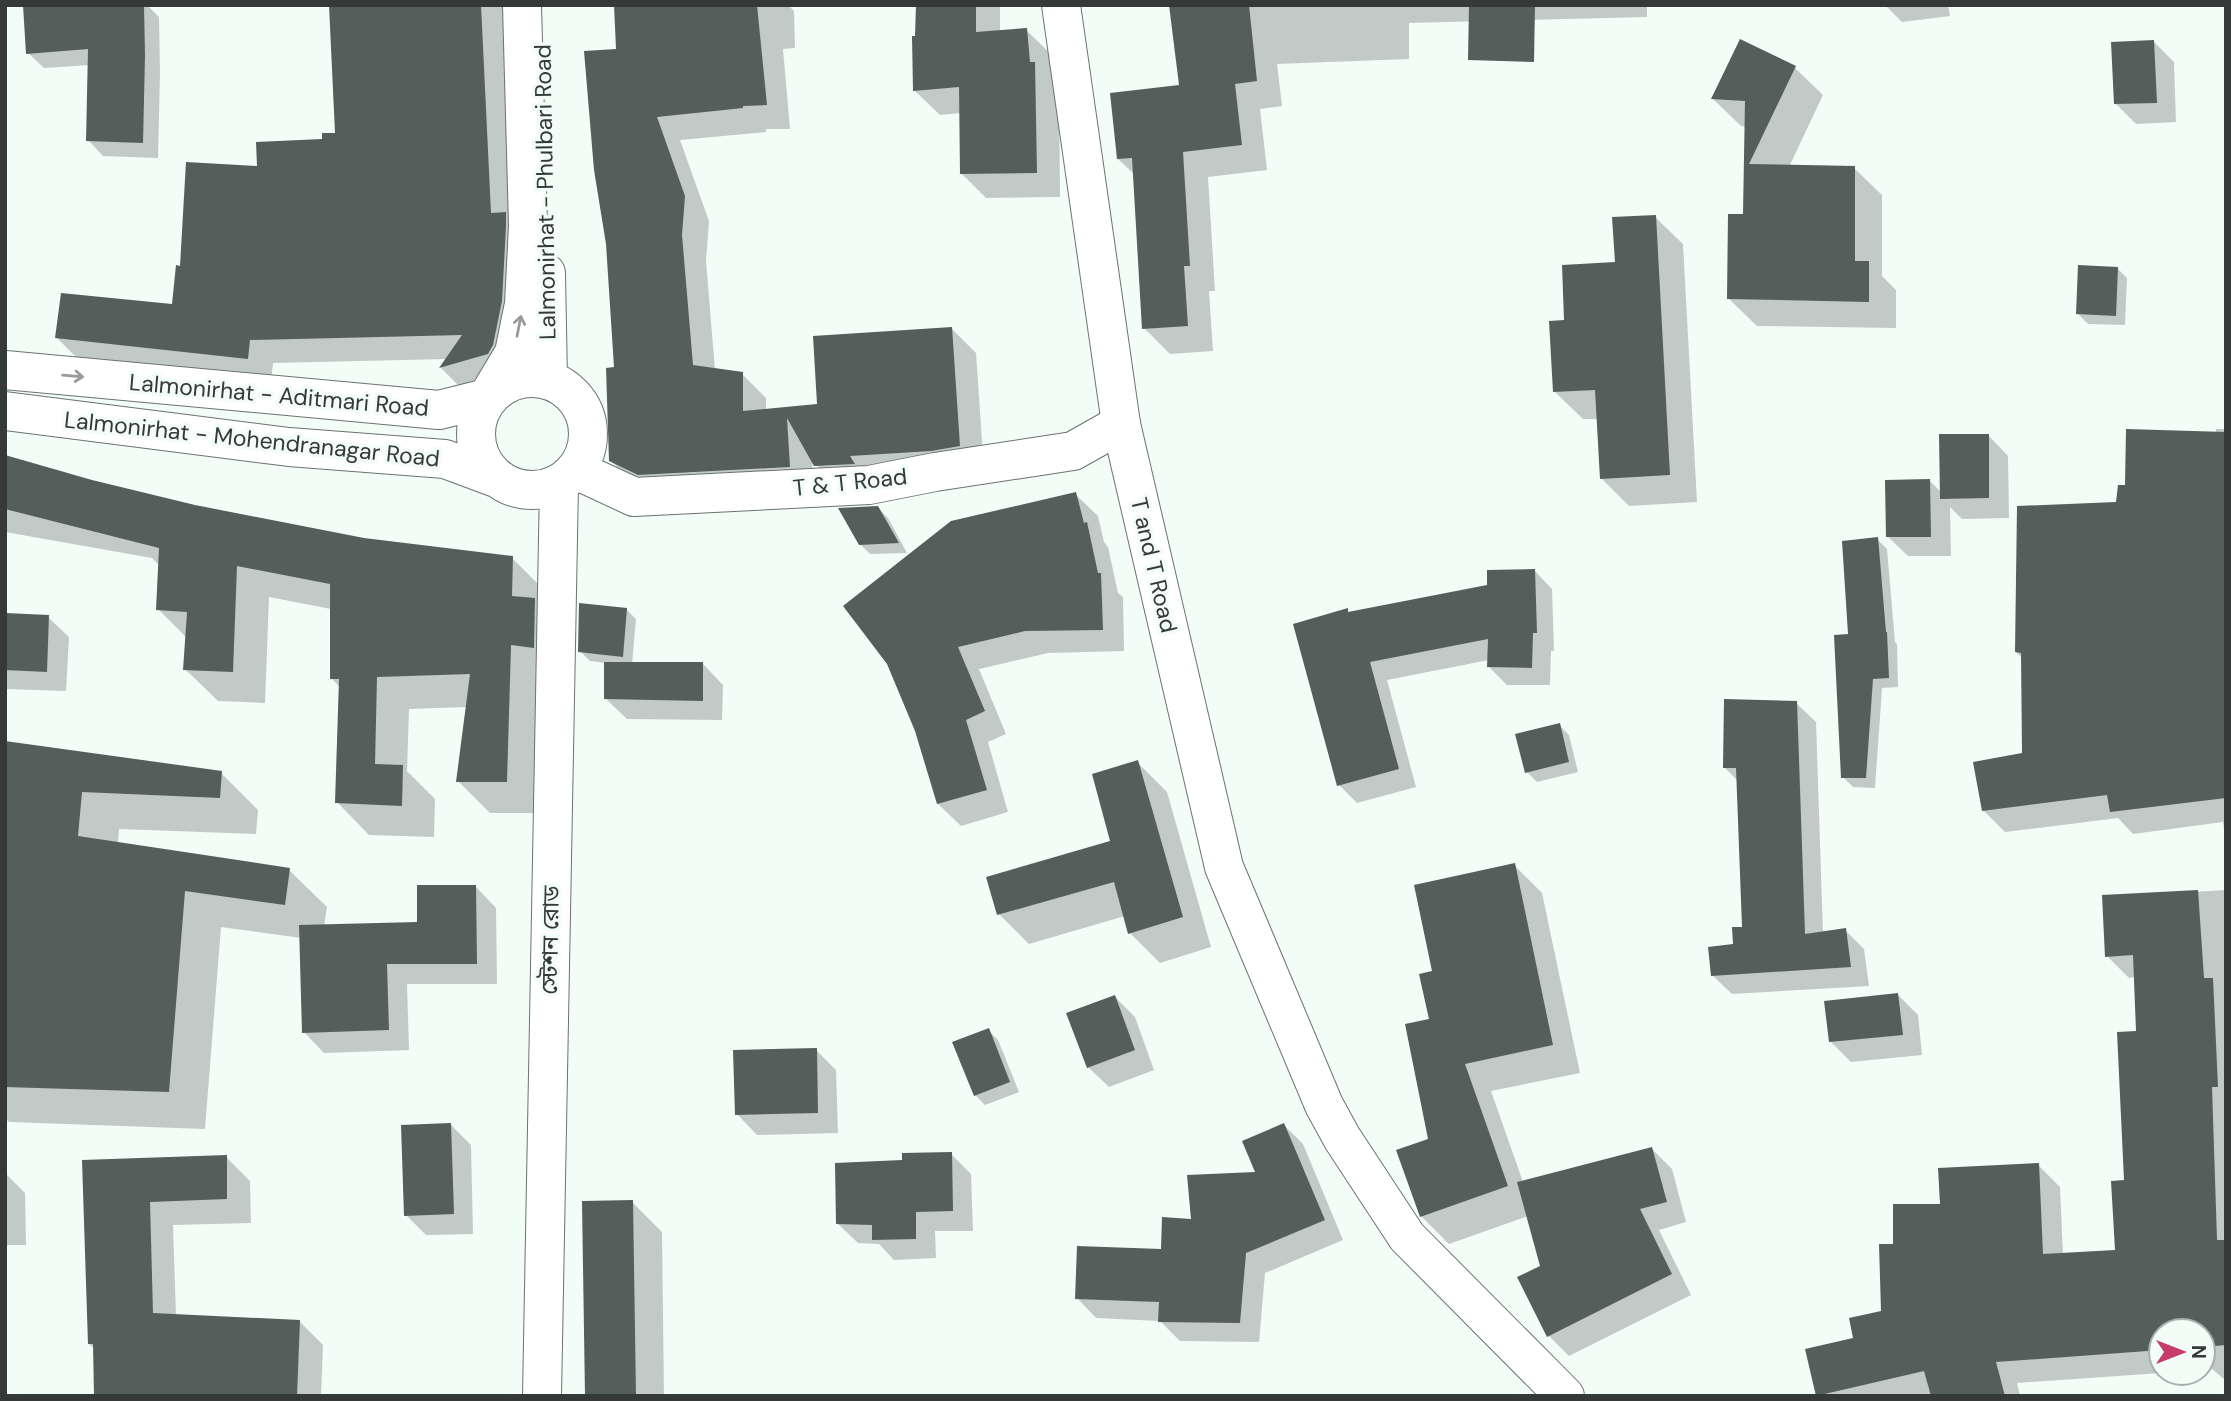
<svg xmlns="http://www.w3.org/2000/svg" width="2231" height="1401" font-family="'DM Sans','Noto Sans Bengali',sans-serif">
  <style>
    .shadow { fill: #0003 }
    .building { fill: #545e5a }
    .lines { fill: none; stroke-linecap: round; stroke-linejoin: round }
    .secondary-casing { stroke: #6a736f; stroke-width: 40 }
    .primary-casing { stroke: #6a736f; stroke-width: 40 }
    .highway-casing { stroke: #6a736f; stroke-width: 40 }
    .secondary { stroke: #fff; stroke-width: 38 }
    .primary { stroke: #fff; stroke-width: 38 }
    .highway { stroke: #fff; stroke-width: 38 }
    .oneway { stroke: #9a9c9b }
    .labels { text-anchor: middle; stroke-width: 7; stroke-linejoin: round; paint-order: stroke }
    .street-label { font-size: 23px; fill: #353937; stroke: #f2fdf8 }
  </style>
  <rect width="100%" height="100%" fill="#f2fdf8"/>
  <path class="shadow" d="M 25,5 L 147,5 L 159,17 L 160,72 L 158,158 L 103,156 L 88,140 L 90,65 L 44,68 L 28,53 Z
    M 331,5 L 501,5 L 503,7 L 516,369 L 464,391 L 441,368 L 447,359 L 273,363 L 271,382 L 81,362 L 57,338 L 174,306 L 182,268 L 259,168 L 337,134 Z
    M 616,5 L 788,5 L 794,11 L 795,48 L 783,49 L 790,129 L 766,129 L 766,132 L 680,140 L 709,221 L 706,261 L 715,370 L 742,374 L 766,398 L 766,410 L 819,405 L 952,329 L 976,353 L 984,470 L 840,489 L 816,465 L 812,457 L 813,491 L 636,485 L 611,461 L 616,368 L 617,50 Z
    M 918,5 L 1000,5 L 1000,32 L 1026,30 L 1051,54 L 1059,88 L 1060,197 L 986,198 L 962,174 L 961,113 L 940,115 L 915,91 Z
    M 1171,5 L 1647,5 L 1647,17 L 1409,23 L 1409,59 L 1277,64 L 1282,106 L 1260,109 L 1267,170 L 1208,177 L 1215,291 L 1209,291 L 1213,351 L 1170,354 L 1144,328 L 1135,175 L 1118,159 L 1181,86 Z
    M 1885,5 L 1948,5 L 1950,16 L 1902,22 Z
    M 2154,42 L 2174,62 L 2176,122 L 2136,124 L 2115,103 Z
    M 1795,68 L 1823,95 L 1789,167 L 1854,168 L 1882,195 L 1882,276 L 1896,290 L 1896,328 L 1757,326 L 1729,299 L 1744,216 L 1746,127 L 1741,126 L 1713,99 Z
    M 1655,217 L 1683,244 L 1697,502 L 1629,506 L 1601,478 L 1598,419 L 1583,419 L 1555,392 L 1566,322 Z
    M 2117,268 L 2127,278 L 2125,325 L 2088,324 L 2078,314 Z
    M 2216,429 L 2226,429 L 2226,844 L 2223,822 L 2133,834 L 2118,818 L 2005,832 L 1983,810 L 2024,754 L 2022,658 L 2016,652 L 2117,504 L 2126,486 L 2216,434 Z
    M 1988,435 L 2008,456 L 2009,518 L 1962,519 L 1950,507 L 1951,556 L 1908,556 L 1887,536 L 1930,481 L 1942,493 Z
    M 5,456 L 91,482 L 195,506 L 364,540 L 512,558 L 544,590 L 539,813 L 490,813 L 458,781 L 468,707 L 409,709 L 407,771 L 435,799 L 434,837 L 369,835 L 337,802 L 340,687 L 331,678 L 331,609 L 269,597 L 265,703 L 218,701 L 185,669 L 187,638 L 158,609 L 160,566 L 152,558 L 5,532 Z
    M 1075,494 L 1098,516 L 1104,542 L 1108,547 L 1118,593 L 1123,597 L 1124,651 L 1048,653 L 979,669 L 1006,734 L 988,742 L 1008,812 L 961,826 L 938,804 L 916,730 L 888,663 Z
    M 877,507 L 888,518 L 907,553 L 870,554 L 860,544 Z
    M 1877,539 L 1887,549 L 1895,642 L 1897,644 L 1898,687 L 1882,688 L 1875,788 L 1853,787 L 1843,777 L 1850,636 Z
    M 1534,570 L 1552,589 L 1554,651 L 1551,651 L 1550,685 L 1507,685 L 1489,667 L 1489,660 L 1387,680 L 1416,787 L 1357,803 L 1339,785 L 1347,610 L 1350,613 L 1489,586 Z
    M 626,609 L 636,619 L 632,664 L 703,664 L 723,685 L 722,720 L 627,719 L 606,699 L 606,663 L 590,661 L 580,651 Z
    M 5,615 L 48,617 L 69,637 L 66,691 L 5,689 Z
    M 1796,703 L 1816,722 L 1823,933 L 1845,930 L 1864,949 L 1869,986 L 1732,994 L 1712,975 L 1734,945 L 1743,929 L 1738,781 L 1725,768 Z
    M 1559,725 L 1569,735 L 1578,772 L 1537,782 L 1527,772 Z
    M 5,743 L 221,773 L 258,810 L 256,834 L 119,829 L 118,844 L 289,870 L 327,907 L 324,926 L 419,923 L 476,887 L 496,908 L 497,984 L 407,984 L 409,1050 L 324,1053 L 304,1032 L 301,938 L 221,927 L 205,1129 L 9,1122 L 5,1118 Z
    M 1137,762 L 1167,792 L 1211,947 L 1160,963 L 1130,933 L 1125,916 L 1029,944 L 999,914 L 1113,842 Z
    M 1514,865 L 1542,893 L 1580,1073 L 1491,1091 L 1523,1182 L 1652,1149 L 1672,1169 L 1686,1222 L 1659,1230 L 1691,1295 L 1569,1356 L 1549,1336 L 1542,1267 L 1528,1216 L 1449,1244 L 1421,1216 L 1430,1140 L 1431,1020 L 1434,972 Z
    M 2226,890 L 2226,1381 L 2212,1369 L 2203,1370 L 2203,1331 L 2161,1331 L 2161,1373 L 2017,1383 L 2020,1396 L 1817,1396 L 1807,1351 L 1855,1339 L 1882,1312 L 1895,1245 L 1942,1206 L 2038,1165 L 2060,1187 L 2063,1255 L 2117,1252 L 2126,1182 L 2138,1033 L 2135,977 L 2129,978 L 2107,956 L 2104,897 Z
    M 1898,995 L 1918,1015 L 1922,1055 L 1851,1062 L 1831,1042 Z
    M 1115,997 L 1135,1017 L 1154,1070 L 1109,1087 L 1088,1067 Z
    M 988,1030 L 998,1040 L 1019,1092 L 985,1105 L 975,1095 Z
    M 816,1050 L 836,1070 L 838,1133 L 757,1135 L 737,1114 Z
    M 451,1125 L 471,1145 L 473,1234 L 426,1235 L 406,1215 Z
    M 1284,1125 L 1303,1144 L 1343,1240 L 1265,1273 L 1259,1342 L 1180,1341 L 1160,1321 L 1096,1318 L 1077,1298 L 1163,1251 L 1193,1221 L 1258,1174 Z
    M 951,1154 L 971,1174 L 973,1231 L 935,1231 L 936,1258 L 894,1260 L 879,1244 L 858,1243 L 837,1223 L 904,1162 Z
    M 226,1157 L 250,1181 L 251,1223 L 173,1225 L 176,1316 L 299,1321 L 323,1345 L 321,1396 L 96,1396 L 95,1349 L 89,1344 L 84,1161 Z
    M 5,1173 L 25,1193 L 26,1245 L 5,1245 Z
    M 632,1202 L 662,1232 L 664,1396 L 586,1396 Z"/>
  <path class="building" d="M 23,5 L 144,5 L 145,56 L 143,143 L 86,141 L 88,49 L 26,54 Z
    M 329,5 L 481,5 L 491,213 L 506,212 L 506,226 L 502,301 L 493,345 L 488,354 L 439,368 L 462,335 L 250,340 L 248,359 L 55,338 L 61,293 L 172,304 L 176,265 L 180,266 L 186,162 L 257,166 L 256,142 L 322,139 L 322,133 L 335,133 Z
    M 614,5 L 757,5 L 767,105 L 743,106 L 743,108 L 657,117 L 685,196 L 682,235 L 693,365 L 743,372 L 743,411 L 817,404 L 813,336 L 952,327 L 960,446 L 931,451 L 850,456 L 855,464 L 814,466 L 787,418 L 790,467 L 638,475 L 609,461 L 606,368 L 614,367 L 606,244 L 594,170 L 584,51 L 616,49 Z
    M 916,5 L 976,5 L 976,32 L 1027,28 L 1030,62 L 1035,62 L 1037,173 L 960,174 L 959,87 L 913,91 L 912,36 L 915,36 Z
    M 1169,5 L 1249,5 L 1257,81 L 1235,84 L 1242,145 L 1183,152 L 1190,266 L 1184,266 L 1188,326 L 1142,329 L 1132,158 L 1117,159 L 1110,93 L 1179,85 Z
    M 1469,5 L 1535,5 L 1534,62 L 1468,60 Z
    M 1740,39 L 1796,66 L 1749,164 L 1855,166 L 1855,261 L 1869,261 L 1869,302 L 1727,299 L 1728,214 L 1743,214 L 1745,101 L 1711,99 Z
    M 2154,40 L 2157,103 L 2114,104 L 2111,42 Z
    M 1656,215 L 1670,475 L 1600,479 L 1595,390 L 1553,392 L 1549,321 L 1564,320 L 1562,265 L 1615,262 L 1612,217 Z
    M 2078,265 L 2118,267 L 2116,316 L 2076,314 Z
    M 2126,429 L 2226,432 L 2226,798 L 2110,812 L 2107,795 L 1982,811 L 1973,762 L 2022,753 L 2021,653 L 2015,652 L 2017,506 L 2116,502 L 2118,485 L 2125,485 Z
    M 1939,434 L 1989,434 L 1989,498 L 1940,499 Z
    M 5,455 L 92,480 L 195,505 L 364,538 L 513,556 L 512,596 L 535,598 L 534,648 L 511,645 L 507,782 L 456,782 L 470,674 L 377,677 L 375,764 L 403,765 L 402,806 L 335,803 L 339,679 L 330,679 L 330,584 L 237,566 L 233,672 L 183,670 L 187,612 L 156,610 L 159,548 L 5,509 Z
    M 1930,479 L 1931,537 L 1886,537 L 1885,480 Z
    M 1076,492 L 1084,523 L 1087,522 L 1098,573 L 1101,573 L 1103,630 L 1025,631 L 958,647 L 985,711 L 966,720 L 987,790 L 937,804 L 915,731 L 887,664 L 843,606 L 951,521 Z
    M 878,506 L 899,543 L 859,545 L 838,508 Z
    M 1878,537 L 1886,632 L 1887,632 L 1889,678 L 1873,679 L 1866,778 L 1841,778 L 1834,635 L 1848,634 L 1842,541 Z
    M 1535,569 L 1537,633 L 1533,633 L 1532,668 L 1487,667 L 1488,639 L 1370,662 L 1399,769 L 1337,786 L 1293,624 L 1348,608 L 1348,612 L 1487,585 L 1487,570 Z
    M 579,603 L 627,608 L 623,657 L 578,652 Z
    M 5,613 L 49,615 L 47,672 L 5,670 Z
    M 604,662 L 703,662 L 703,701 L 604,699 Z
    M 1724,699 L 1797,701 L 1805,934 L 1846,928 L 1851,967 L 1711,976 L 1708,947 L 1733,944 L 1732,927 L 1742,927 L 1736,768 L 1723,768 Z
    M 1560,723 L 1569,762 L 1525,773 L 1515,734 Z
    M 5,741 L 222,771 L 220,798 L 82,792 L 78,836 L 290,868 L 285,905 L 185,891 L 169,1092 L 5,1087 Z
    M 1138,760 L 1183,917 L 1128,934 L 1114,882 L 997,915 L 986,877 L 1110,841 L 1092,774 Z
    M 1515,863 L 1553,1045 L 1465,1064 L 1508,1186 L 1420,1217 L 1396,1150 L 1428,1139 L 1405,1024 L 1429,1019 L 1419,974 L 1432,971 L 1414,885 Z
    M 417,885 L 476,885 L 477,964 L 387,964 L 389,1030 L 302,1033 L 299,925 L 417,922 Z
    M 2198,890 L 2204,978 L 2213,978 L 2218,1087 L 2212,1087 L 2217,1240 L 2226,1240 L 2226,1345 L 2203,1347 L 2203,1331 L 2161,1331 L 2161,1350 L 1996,1362 L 2005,1396 L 1931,1396 L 1924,1371 L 1816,1396 L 1805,1349 L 1853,1338 L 1849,1318 L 1881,1311 L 1879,1244 L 1893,1244 L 1893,1204 L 1940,1204 L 1938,1168 L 2039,1163 L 2043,1254 L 2115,1250 L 2111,1181 L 2124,1180 L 2117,1032 L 2136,1031 L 2133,955 L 2105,957 L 2102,895 Z
    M 1898,993 L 1903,1035 L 1829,1042 L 1824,1001 Z
    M 1115,995 L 1135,1050 L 1087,1068 L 1066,1013 Z
    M 989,1028 L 1010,1082 L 974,1096 L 952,1042 Z
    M 817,1048 L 818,1113 L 735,1115 L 733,1050 Z
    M 451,1123 L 454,1214 L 404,1216 L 401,1125 Z
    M 1284,1123 L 1325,1220 L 1246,1253 L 1240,1323 L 1158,1322 L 1159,1302 L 1075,1299 L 1077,1246 L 1161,1249 L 1162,1217 L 1191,1219 L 1187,1175 L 1255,1172 L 1242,1141 Z
    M 1652,1147 L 1667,1202 L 1640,1209 L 1672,1274 L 1547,1337 L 1517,1277 L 1540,1266 L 1517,1182 Z
    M 952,1152 L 953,1211 L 916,1212 L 916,1239 L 872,1240 L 872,1225 L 836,1224 L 835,1163 L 902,1160 L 902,1153 Z
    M 227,1155 L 227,1199 L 150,1202 L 153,1313 L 300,1320 L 297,1396 L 94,1396 L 93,1344 L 88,1344 L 82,1160 Z
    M 633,1200 L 636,1396 L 585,1396 L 582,1201 Z"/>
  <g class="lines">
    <g class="secondary-casing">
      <path id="secondary" d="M 1061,5 L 1121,424
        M 542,1396 L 559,484"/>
    </g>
    <g class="primary-casing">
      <path id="primary" d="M 576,470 L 634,497 L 869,485 L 935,472 L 1073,451 L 1121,424 L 1224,867 L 1324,1105 L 1342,1138 L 1407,1237 L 1565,1396"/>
    </g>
    <g class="highway-casing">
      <path id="highway" d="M 546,273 L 548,380
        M 5,370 L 439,410 L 487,398 L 514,353 L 524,304 L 528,226 L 522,5
        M476 434a56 56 0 1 1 112 0a56 56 0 1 1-112 0Z
        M 5,411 L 289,447 L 445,459 L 496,478"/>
    </g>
    <use href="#secondary" class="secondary"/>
    <use href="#primary" class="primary"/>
    <use href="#highway" class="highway"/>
  </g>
  <defs><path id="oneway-shaft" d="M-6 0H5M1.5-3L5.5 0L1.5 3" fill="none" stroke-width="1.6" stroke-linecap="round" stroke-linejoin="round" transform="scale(1.75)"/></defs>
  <g class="oneway">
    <use href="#oneway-shaft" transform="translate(519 326) rotate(-79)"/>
    <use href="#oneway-shaft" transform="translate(73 376) rotate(5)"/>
  </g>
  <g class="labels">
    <g class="street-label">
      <text transform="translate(545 192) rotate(-91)" y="8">Lalmonirhat - Phulbari Road</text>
      <text transform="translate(279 395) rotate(5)" y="8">Lalmonirhat - Aditmari Road</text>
      <text transform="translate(252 439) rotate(6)" y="8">Lalmonirhat - Mohendranagar Road</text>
      <text transform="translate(850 482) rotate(-6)" y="8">T &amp; T Road</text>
      <text transform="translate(1154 565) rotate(77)" y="8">T and T Road</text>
      <text transform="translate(550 940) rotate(-89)" y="8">স্টেশন রোড</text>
    </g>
  </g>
  <rect width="2231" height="1401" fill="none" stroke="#353937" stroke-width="14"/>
  <g transform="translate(2182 1352) rotate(90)"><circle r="33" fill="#f2fdf8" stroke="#a6afab" stroke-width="2"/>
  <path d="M0-5L12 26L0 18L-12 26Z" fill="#c73b6d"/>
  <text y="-10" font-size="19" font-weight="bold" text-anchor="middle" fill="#353937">N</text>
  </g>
</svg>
